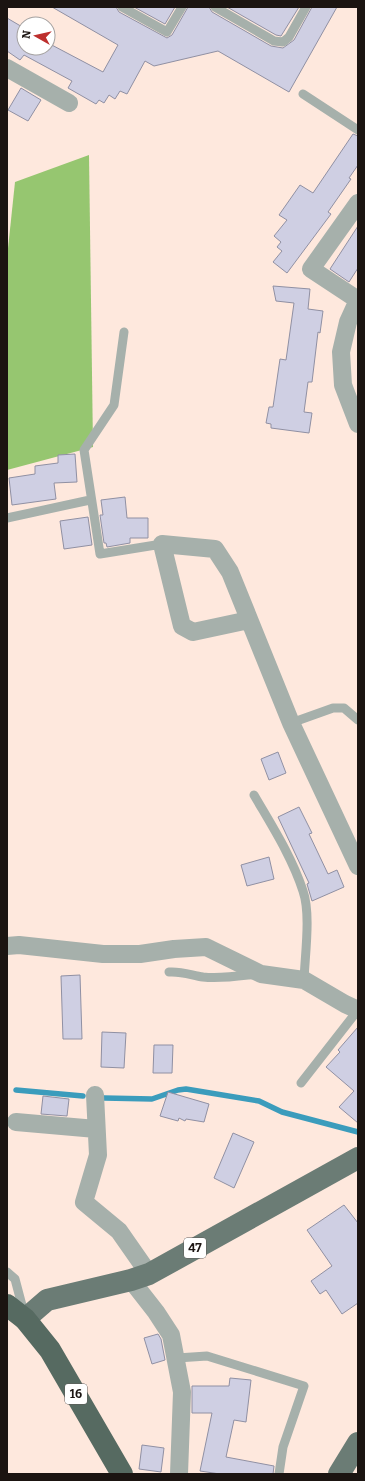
<svg xmlns="http://www.w3.org/2000/svg" width="365" height="1481" font-family="Bitter,serif">
  <style>
    .forest { fill: #96c670 }
    .lines { fill: none; stroke-linecap: round; stroke-linejoin: round }
    .stream { stroke: #3b9cbc; stroke-width: 5.5 }
    .building { fill: #cfcfe3; stroke: #9090a3 }
    .lane { stroke: #a6b0ab; stroke-width: 9 }
    .street { stroke: #a6b0ab; stroke-width: 18 }
    .primary { stroke: #6b7c75; stroke-width: 22 }
    .highway { stroke: #566a61; stroke-width: 22 }
    .labels { text-anchor: middle; stroke-width: 3.5; stroke-linejoin: round; paint-order: stroke }
    .shield { fill: #fff; stroke: #5f5a58; stroke-width: 1 }
    .shield-label { font-size: 12px; font-weight: bold; fill: #1b1411 }
  </style>
  <rect width="100%" height="100%" fill="#fee8dd"/>
  <path class="forest" d="M 89,155 L 93,447 L 7,470 L 7,258 L 15,182 Z"/>
  <g class="lines">
    <path class="stream" d="M 16,1090 L 83,1096
      M 104,1098 L 152,1099 L 178,1090 L 186,1089 L 259,1101 L 282,1112 L 358,1132"/>
  </g>
  <path class="building" d="M 52,7 L 116,7 L 119,12 L 167,38 L 172,35 L 188,7 L 209,7 L 212,12 L 271,46 L 283,48 L 294,40 L 312,7 L 337,7 L 289,92 L 218,51 L 154,66 L 145,61 L 127,94 L 120,91 L 115,99 L 109,95 L 104,103 L 99,100 L 96,104 L 68,88 L 72,81 L 24,55 L 20,60 L 7,51 L 7,18 L 24,28 L 24,48 L 48,48 L 48,43 L 103,72 L 118,45 Z
    M 134,7 L 175,7 L 165,24 Z
    M 227,7 L 299,7 L 281,36 L 276,35 Z
    M 21,88 L 41,100 L 28,121 L 8,110 Z
    M 353,134 L 358,136 L 358,165 L 349,178 L 351,179 L 328,212 L 331,214 L 287,273 L 273,262 L 282,251 L 277,247 L 281,242 L 274,236 L 287,220 L 279,215 L 300,185 L 313,193 Z
    M 358,226 L 358,268 L 349,282 L 330,269 Z
    M 273,286 L 310,289 L 308,309 L 323,311 L 320,333 L 318,332 L 312,382 L 308,382 L 304,412 L 312,413 L 309,433 L 271,428 L 271,424 L 266,423 L 269,407 L 273,407 L 280,359 L 286,360 L 294,303 L 276,301 Z
    M 75,454 L 77,482 L 54,483 L 56,499 L 12,505 L 9,478 L 35,474 L 35,466 L 58,463 L 58,455 Z
    M 125,497 L 127,518 L 148,518 L 148,538 L 130,538 L 130,543 L 107,547 L 106,543 L 104,543 L 100,515 L 103,515 L 101,500 Z
    M 88,517 L 92,545 L 64,549 L 60,521 Z
    M 278,752 L 286,773 L 269,780 L 261,759 Z
    M 299,807 L 312,833 L 309,834 L 328,874 L 337,870 L 344,887 L 312,901 L 307,884 L 309,883 L 278,817 Z
    M 269,857 L 274,879 L 247,886 L 241,865 Z
    M 80,975 L 82,1039 L 63,1039 L 61,976 Z
    M 358,1027 L 358,1123 L 339,1107 L 354,1091 L 326,1067 L 340,1052 L 338,1050 Z
    M 102,1032 L 126,1033 L 124,1068 L 101,1067 Z
    M 154,1045 L 173,1045 L 172,1073 L 153,1073 Z
    M 168,1092 L 209,1104 L 204,1122 L 186,1119 L 185,1121 L 179,1118 L 178,1121 L 160,1116 Z
    M 43,1096 L 69,1099 L 67,1116 L 41,1114 Z
    M 233,1133 L 254,1142 L 234,1188 L 214,1178 Z
    M 344,1205 L 358,1223 L 358,1303 L 342,1314 L 326,1290 L 320,1294 L 311,1281 L 332,1266 L 307,1230 Z
    M 158,1334 L 161,1339 L 165,1360 L 152,1364 L 144,1338 Z
    M 230,1378 L 251,1380 L 246,1422 L 234,1420 L 226,1457 L 274,1466 L 273,1474 L 220,1474 L 200,1471 L 212,1413 L 192,1413 L 192,1386 L 229,1386 Z
    M 142,1445 L 164,1448 L 161,1472 L 139,1469 Z"/>
  <g class="lines">
    <path class="lane" d="M 122,7 L 167,32 L 182,7
      M 215,7 L 274,41 L 283,42 L 289,37 L 306,7
      M 303,94 L 358,130
      M 124,332 L 114,405 L 84,450 L 100,554 L 162,544
      M 7,518 L 90,500
      M 291,723 L 333,708 L 344,708 L 358,720
      M 254,795 C 272,826 292,857 303,891 C 311,914 305,954 304,980
      M 169,972 C 181,971 191,975 203,977 C 221,979 239,976 257,974
      M 301,1083 L 358,1010
      M 7,1272 L 15,1279 L 24,1313
      M 177,1358 L 207,1356 L 304,1386 L 283,1447 L 279,1474"/>
    <path class="street" d="M 7,68 L 69,103
      M 358,203 L 311,269 L 358,300
      M 358,300 L 348,322 L 341,352 L 343,385 L 358,424
      M 249,620 L 193,632 L 182,626 L 162,544 L 215,549 L 230,572 L 291,723 L 358,866
      M 7,946 L 19,945 L 103,954 L 140,954 L 174,949 L 206,947 L 261,974 L 304,980 L 345,1004 L 358,1010
      M 95,1095 L 98,1155 L 84,1202 L 119,1231 L 149,1274
      M 16,1122 L 96,1129
      M 131,1280 L 156,1312 L 171,1335 L 182,1392 L 179,1474"/>
    <path class="primary" d="M 25,1319 L 47,1300 L 131,1280 L 149,1274 L 358,1158
      M 339,1474 L 358,1443"/>
    <path class="highway" d="M 7,1305 L 25,1319 L 50,1350 L 122,1474"/>
  </g>
  <g class="labels">
    <g class="shield">
      <rect x="184" y="1238" width="22" height="20" rx="3"/>
      <rect x="65" y="1384" width="22" height="20" rx="3"/>
    </g>
    <g class="shield-label">
      <text x="195" y="1252">47</text>
      <text x="76" y="1398">16</text>
    </g>
  </g>
  <rect width="365" height="1481" fill="none" stroke="#1b1411" stroke-width="16"/>
  <g transform="translate(36 36) rotate(278)"><circle r="19" fill="#ffffff" stroke="#a4a1a0"/>
  <path d="M0-3L7 15L0 10L-7 15Z" fill="#bd2f2d"/>
  <text y="-6" font-size="11" font-weight="bold" text-anchor="middle" fill="#1b1411">N</text>
  </g>
</svg>
